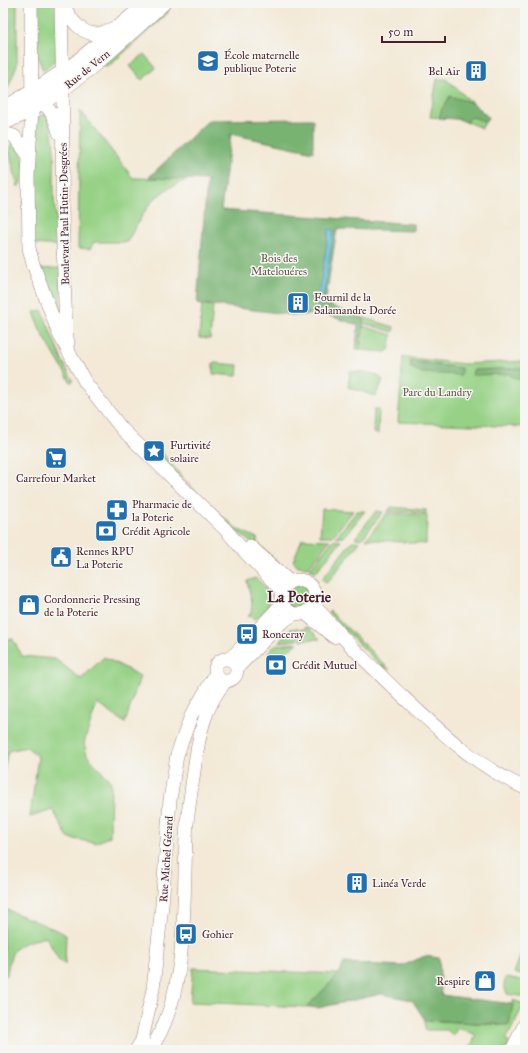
<svg xmlns="http://www.w3.org/2000/svg" width="528" height="1053" font-family="'IM FELL Great Primer',serif">
  <style>
    .green { fill: #96d185; stroke: #707858 }
    .forest { fill: #78b372; stroke: #61694e }
    .water { fill: #57bed5; stroke: #506e80 }
    .lines { fill: none; stroke-linecap: round; stroke-linejoin: round }
    .secondary-casing { stroke: #9e8480; stroke-width: 14 }
    .primary-casing { stroke: #9e8480; stroke-width: 16 }
    .secondary { stroke: #fff; stroke-width: 13 }
    .primary { stroke: #fff; stroke-width: 15 }
    .labels { text-anchor: middle; stroke-width: 3; stroke-linejoin: round; paint-order: stroke }
    .poi-label { font-size: 11px; fill: #4a1f2b; stroke: #f6f6f2; text-anchor: start }
    .street-label { font-size: 11px; fill: #4a1f2b; stroke: #f6f6f2 }
    .park-label { font-size: 11px; fill: #615446; stroke: #f6f6f2 }
    .district-label { font-size: 15px; font-weight: bold; fill: #4a1f2b; stroke: #f6f6f2 }
  </style>
  <rect width="100%" height="100%" fill="#f6f6f2"/>
  <filter id="ink" filterUnits="userSpaceOnUse"><feTurbulence type="fractalNoise" baseFrequency=".025" numOctaves="2"/><feDisplacementMap in="SourceGraphic" scale="8" xChannelSelector="R" yChannelSelector="G"/><feConvolveMatrix kernelMatrix="1 2 1 2 8 2 1 2 1" color-interpolation-filters="sRGB"/></filter>
  <filter id="wash" filterUnits="userSpaceOnUse"><feTurbulence type="fractalNoise" baseFrequency=".012" numOctaves="4" result="noise"/><feDisplacementMap in="SourceGraphic" scale="16" xChannelSelector="R" yChannelSelector="G"/><feGaussianBlur stdDeviation="0.9" result="paint"/><feColorMatrix in="noise" values="0 0 0 0 0 0 0 0 0 0 0 0 0 0 0 0 0 1.4 0 .05"/><feComposite in="paint" operator="in"/></filter>
  <g filter="url(#wash)">
    <rect width="100%" height="100%" fill="#f3e9d6"/>
    <path class="green" d="M 3,3 L 17,3 L 17,65 L 7,90 L 3,92 Z
      M 34,3 L 59,3 L 59,57 L 43,70 L 34,48 Z
      M 168,5 L 168,13 L 109,66 L 100,65 Z
      M 144,54 L 156,68 L 142,80 L 130,66 Z
      M 437,79 L 446,79 L 488,117 L 482,128 L 459,119 L 430,117 Z
      M 80,110 L 133,178 L 190,179 C 150,193 147,208 127,242 L 94,242 L 90,249 L 78,248 Z
      M 46,113 C 58,141 53,170 54,199 C 55,215 59,230 61,246 L 31,244 L 33,157 L 38,117 Z
      M 14,140 C 24,153 30,173 18,187 L 9,151 Z
      M 60,268 L 61,324 L 37,269 Z
      M 202,305 L 213,306 L 210,339 L 199,338 Z
      M 42,310 L 62,360 L 73,381 L 71,383 L 40,330 L 34,312 Z
      M 364,318 L 394,327 L 393,332 L 363,323 Z
      M 363,326 L 392,335 L 389,350 L 385,352 L 360,350 Z
      M 403,357 L 464,364 L 525,361 L 525,427 L 398,422 Z
      M 213,363 L 238,365 L 237,376 L 213,374 Z
      M 350,371 C 361,373 377,370 383,381 L 375,396 L 348,387 Z
      M 374,409 L 379,409 L 378,434 L 373,433 Z
      M 160,450 L 187,483 L 221,515 L 237,529 L 257,538 L 257,543 L 281,565 L 236,531 L 156,454 Z
      M 391,507 L 426,510 L 426,514 L 388,511 Z
      M 322,509 L 353,511 L 333,536 L 320,536 Z
      M 357,511 L 365,511 L 344,537 L 336,537 Z
      M 376,511 L 383,512 L 362,539 L 355,538 Z
      M 387,513 L 427,516 L 426,544 L 366,539 Z
      M 302,539 L 330,540 L 309,567 L 298,566 L 293,561 Z
      M 333,540 L 341,541 L 315,573 L 310,569 Z
      M 352,541 L 360,542 L 327,583 L 322,579 Z
      M 256,578 L 268,590 L 268,608 L 255,619 L 248,616 L 251,613 L 252,602 L 247,581 Z
      M285 597a13 13 0 1 1 26 0a13 13 0 1 1-26 0Z
      M 330,611 L 390,670 L 381,666 L 328,613 Z
      M 305,627 L 309,628 L 320,639 L 301,640 L 301,629 L 305,630 Z
      M 298,628 L 298,640 L 279,642 L 290,629 Z
      M 12,638 L 22,656 L 55,659 L 81,679 L 104,657 L 140,676 L 125,723 L 97,703 L 84,743 L 87,755 L 111,782 L 110,836 L 96,843 L 68,838 L 53,810 L 30,817 L 38,757 L 27,747 L 8,751 L 3,775 L 3,641 Z
      M 298,643 C 290,652 278,653 267,653 L 276,645 Z
      M 3,908 L 66,934 L 65,964 L 60,962 L 46,937 C 18,944 11,944 7,975 L 3,978 Z
      M 525,943 L 525,976 L 514,973 Z
      M 193,968 L 339,974 L 307,1007 L 190,1002 Z
      M 507,977 L 525,981 L 525,997 L 507,994 L 504,986 L 505,978 Z
      M 513,1000 L 524,1004 L 506,1040 L 509,1042 L 507,1050 L 469,1050 L 476,1035 L 458,1028 L 453,1035 L 447,1030 L 425,1030 L 425,1020 L 508,1025 Z"/>
    <path class="forest" d="M 450,96 L 473,103 L 488,117 L 486,122 L 473,117 L 468,119 L 468,123 L 459,119 L 439,118 L 442,109 Z
      M 313,119 L 313,152 L 231,134 L 221,210 L 413,224 L 413,231 L 337,229 L 325,304 L 364,318 L 360,350 L 356,350 L 358,325 L 323,314 L 294,315 L 197,303 L 207,180 L 148,178 L 209,120 Z
      M 410,361 L 461,368 L 461,375 L 422,373 L 411,368 Z
      M 525,368 L 525,381 L 512,377 L 510,374 L 472,375 L 473,370 Z
      M 425,956 L 439,958 L 441,995 L 513,1004 L 509,1025 L 425,1020 L 412,1000 L 381,994 L 318,1008 L 307,1007 L 339,974 L 344,963 L 402,966 Z"/>
    <path class="water" d="M 329,229 L 334,230 L 322,306 L 319,306 L 317,305 Z"/>
  </g>
  <g filter="url(#ink)">
    <g class="lines">
      <g class="secondary-casing">
        <path id="secondary" d="M 31,3 L 32,109 L 28,175 L 29,248 L 33,264 L 59,334 L 85,382 L 122,429 L 225,529 L 243,550 L 282,591
          M 61,3 L 63,102 L 62,212 L 66,333 L 68,343
          M 63,4 C 69,17 82,38 101,33 C 106,32 111,29 116,27
          M 36,97 C 49,106 55,117 59,133
          M 3,133 L 14,136 L 29,156
          M 250,546 L 290,582
          M281 597a17 17 0 1 1 34 0a17 17 0 1 1-34 0Z
          M 314,604 C 340,637 371,666 401,695 C 440,731 476,766 525,788
          M 305,613 L 334,637
          M215 670a11 11 0 1 1 22 0a11 11 0 1 1-22 0Z
          M 228,659 L 236,653 L 282,604
          M 237,668 L 282,622 L 294,614
          M 136,1050 L 142,1040 L 153,989 L 162,905 L 170,800 L 177,755 L 191,716 L 215,675
          M 150,1050 C 189,995 183,902 186,837 C 187,815 191,793 194,771 C 198,739 204,706 226,681
          M 512,1050 L 525,1024"/>
      </g>
      <g class="primary-casing">
        <path id="primary" d="M 3,109 L 31,93 L 75,64 L 148,3
          M 3,123 C 13,118 24,114 33,108 C 81,80 122,40 163,3"/>
      </g>
      <use href="#secondary" class="secondary"/>
      <use href="#primary" class="primary"/>
    </g>
  </g>
  <defs>
    <g id="school-square" transform="scale(1.15)"><rect x="-9" y="-9" width="18" height="18" rx="4" fill="#1f6fb2" stroke="#f6f6f2"/><path d="M0-5L7-2L0 1L-7-2ZM-4 1L0 2.5L4 1V4Q0 6-4 4Z" fill="#fff"/></g>
    <g id="building-square" transform="scale(1.15)"><rect x="-9" y="-9" width="18" height="18" rx="4" fill="#1f6fb2" stroke="#f6f6f2"/><path d="M-4-6H4V6H1V3H-1V6H-4ZM-2.5-4.3h1.7v1.8h-1.7ZM.8-4.3h1.7v1.8H.8ZM-2.5-1h1.7V.8h-1.7ZM.8-1h1.7V.8H.8Z" fill="#fff"/></g>
    <g id="sight-square" transform="scale(1.15)"><rect x="-9" y="-9" width="18" height="18" rx="4" fill="#1f6fb2" stroke="#f6f6f2"/><path d="M0-6L1.8-2.2L6-1.7L2.9 1.2L3.7 5.4L0 3.3L-3.7 5.4L-2.9 1.2L-6-1.7L-1.8-2.2Z" fill="#fff"/></g>
    <g id="supermarket-square" transform="scale(1.15)"><rect x="-9" y="-9" width="18" height="18" rx="4" fill="#1f6fb2" stroke="#f6f6f2"/><path d="M-6-5.5h2.5l.6 2H6L4.5 2H-2.5L-4.4-4H-6ZM-1.5 3.2a1.3 1.3 0 1 0 .1 0ZM3 3.2a1.3 1.3 0 1 0 .1 0Z" fill="#fff"/></g>
    <g id="pharmacy-square" transform="scale(1.15)"><rect x="-9" y="-9" width="18" height="18" rx="4" fill="#1f6fb2" stroke="#f6f6f2"/><path d="M-2-6h4v4h4v4h-4v4h-4v-4h-4v-4h4Z" fill="#fff"/></g>
    <g id="bank-square" transform="scale(1.15)"><rect x="-9" y="-9" width="18" height="18" rx="4" fill="#1f6fb2" stroke="#f6f6f2"/><path d="M-6-4H6V4H-6ZM0-2.3a2.3 2.3 0 1 0 0 4.6a2.3 2.3 0 1 0 0-4.6Z" fill="#fff"/></g>
    <g id="civic-square" transform="scale(1.15)"><rect x="-9" y="-9" width="18" height="18" rx="4" fill="#1f6fb2" stroke="#f6f6f2"/><path d="M-.6-6.5H3V-4.5H.6V-3L4-1V1h2V6H-6V1h2V-1L-.6-3ZM-1.2 2.5V6h2.4V2.5Z" fill="#fff"/></g>
    <g id="shop-square" transform="scale(1.15)"><rect x="-9" y="-9" width="18" height="18" rx="4" fill="#1f6fb2" stroke="#f6f6f2"/><path d="M-5-2.5h2.3a2.7 3.5 0 0 1 5.4 0H5L5.5 6h-11ZM-1.5-2.5h3a1.5 2.3 0 0 0-3 0Z" fill="#fff"/></g>
    <g id="bus-square" transform="scale(1.15)"><rect x="-9" y="-9" width="18" height="18" rx="4" fill="#1f6fb2" stroke="#f6f6f2"/><path d="M-5-6H5V4H4V6H2V4H-2V6H-4V4H-5ZM-3.5-4V0h7V-4ZM-3.5 1.2v1.5H-2V1.2ZM2 1.2v1.5H3.5V1.2Z" fill="#fff"/></g>
  </defs>
  <g fill-rule="evenodd">
    <use href="#school-square" x="208" y="61"/>
    <use href="#building-square" x="476" y="71"/>
    <use href="#building-square" x="298" y="303"/>
    <use href="#sight-square" x="154" y="451"/>
    <use href="#supermarket-square" x="56" y="458"/>
    <use href="#pharmacy-square" x="117" y="510"/>
    <use href="#bank-square" x="106" y="531"/>
    <use href="#civic-square" x="61" y="557"/>
    <use href="#shop-square" x="29" y="605"/>
    <use href="#bus-square" x="247" y="634"/>
    <use href="#bank-square" x="276" y="665"/>
    <use href="#building-square" x="357" y="883"/>
    <use href="#bus-square" x="186" y="934"/>
    <use href="#shop-square" x="485" y="981"/>
  </g>
  <g class="labels">
    <g class="poi-label">
      <text x="224" y="59">École maternelle<tspan x="224" dy="13">publique Poterie</tspan></text>
      <text x="460" y="75" text-anchor="end">Bel Air</text>
      <text x="314" y="301">Fournil de la<tspan x="314" dy="13">Salamandre Dorée</tspan></text>
      <text x="170" y="449">Furtivité<tspan x="170" dy="13">solaire</tspan></text>
      <text x="56" y="482" text-anchor="middle">Carrefour Market</text>
      <text x="132" y="508">Pharmacie de<tspan x="132" dy="13">la Poterie</tspan></text>
      <text x="122" y="535">Crédit Agricole</text>
      <text x="76" y="555">Rennes RPU<tspan x="76" dy="13">La Poterie</tspan></text>
      <text x="44" y="603">Cordonnerie Pressing<tspan x="44" dy="13">de la Poterie</tspan></text>
      <text x="262" y="638">Ronceray</text>
      <text x="292" y="669">Crédit Mutuel</text>
      <text x="372" y="887">Linéa Verde</text>
      <text x="202" y="938">Gohier</text>
      <text x="470" y="985" text-anchor="end">Respire</text>
    </g>
    <g class="street-label">
      <text transform="translate(87 69) rotate(-39)" y="4">Rue de Vern</text>
      <text transform="translate(64 214) rotate(-91)" y="4">Boulevard Paul Hutin-Desgrées</text>
      <text transform="translate(166 859) rotate(-86)" y="4">Rue Michel Gérard</text>
    </g>
    <g class="park-label">
      <text x="279" y="262">Bois des<tspan x="279" dy="13">Matelouéres</tspan></text>
      <text x="437" y="396">Parc du Landry</text>
    </g>
    <g class="district-label">
      <text x="299" y="602">La Poterie</text>
    </g>
  </g>
  <rect width="528" height="1053" fill="none" stroke="#f6f6f2" stroke-width="16"/>
  <path d="M382 36v6h63v-6" fill="none" stroke="#4a1f2b" stroke-width="2"/>
  <text x="388" y="36" font-size="12" fill="#4a1f2b" stroke="#f6f6f2" stroke-width="3" paint-order="stroke">50 m</text>
</svg>
